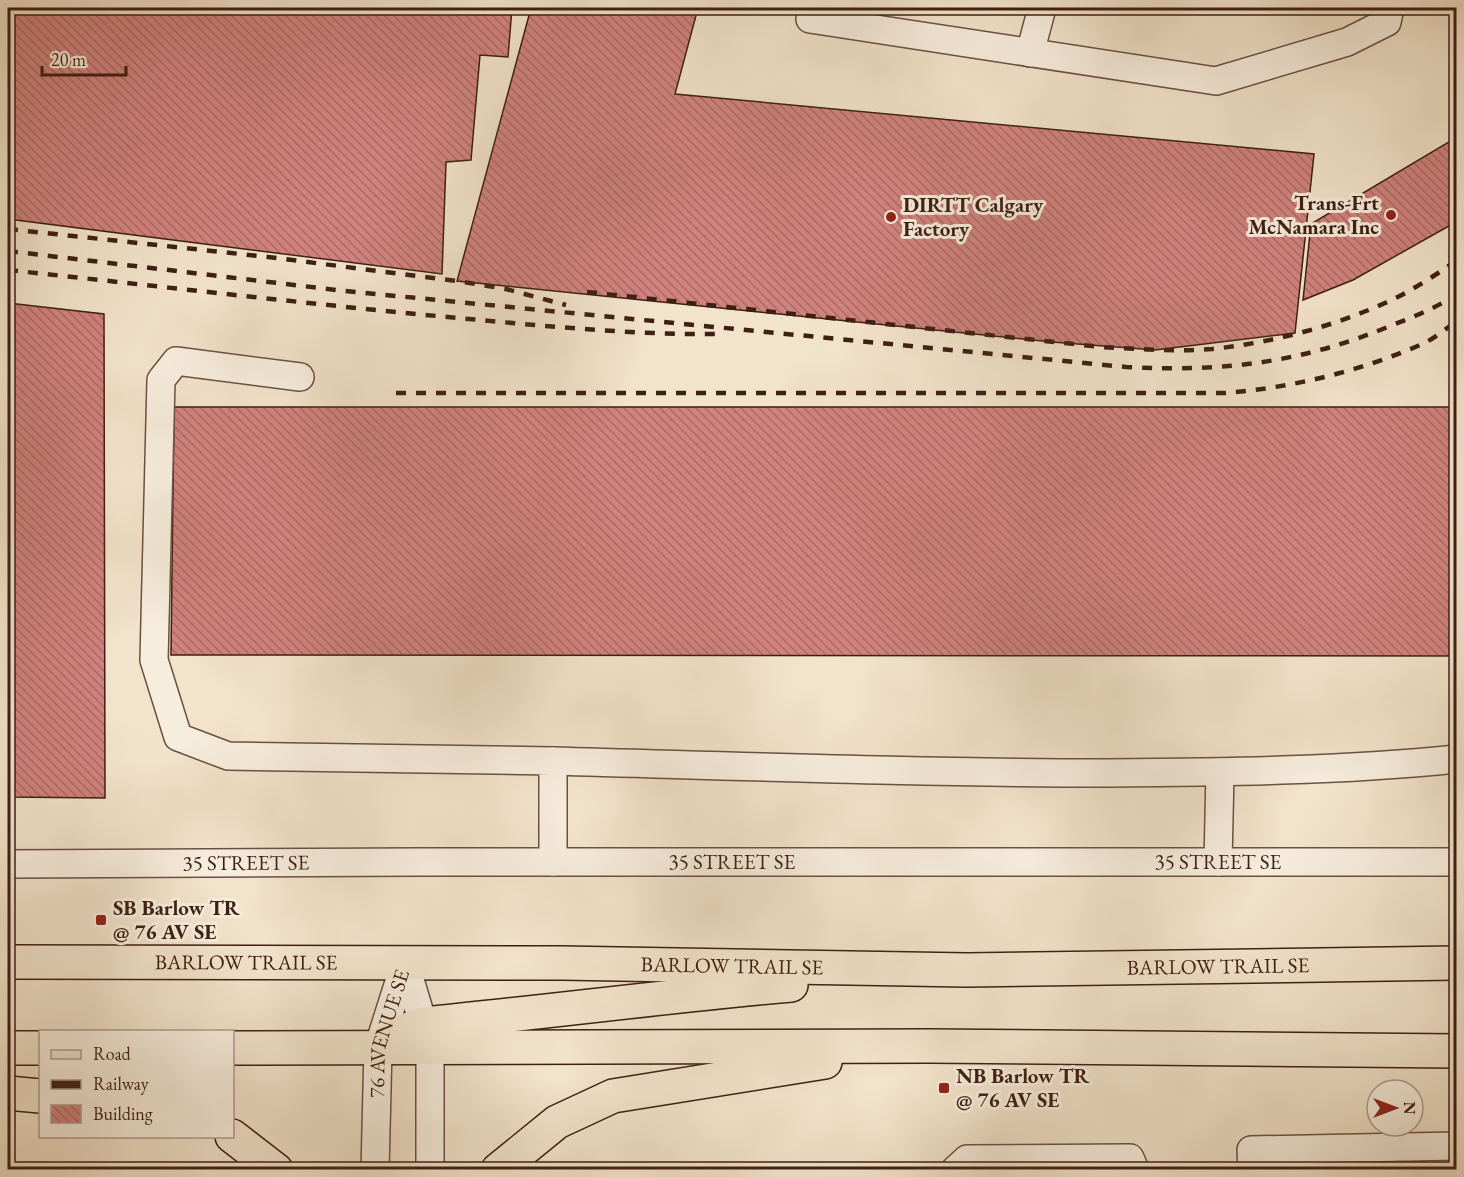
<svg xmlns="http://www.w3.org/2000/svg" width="1464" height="1177" font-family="'EB Garamond',serif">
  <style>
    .building { fill: url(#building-back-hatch); stroke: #3e1f14; stroke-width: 1.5 }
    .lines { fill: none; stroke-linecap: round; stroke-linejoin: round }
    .minor-casing { stroke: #6b5042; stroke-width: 30 }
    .major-casing { stroke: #3e1f14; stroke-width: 36 }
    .minor { stroke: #f7eddd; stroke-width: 27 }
    .major { stroke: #f2e3cb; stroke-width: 33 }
    .rail { stroke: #3e1f14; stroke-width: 4.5; stroke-dasharray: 10 10; stroke-linecap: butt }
    .poi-dot { fill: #8f2418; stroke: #f7eddd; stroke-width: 2 }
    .labels { text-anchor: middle; stroke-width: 6; stroke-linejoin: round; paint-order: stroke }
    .poi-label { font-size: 21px; font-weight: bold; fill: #3e1f14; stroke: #f7eddd; text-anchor: start }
    .street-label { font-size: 21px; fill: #3e1f14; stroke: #f7eddd }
  </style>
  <defs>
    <pattern id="building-back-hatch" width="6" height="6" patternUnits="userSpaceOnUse" patternTransform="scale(1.5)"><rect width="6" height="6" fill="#d0827e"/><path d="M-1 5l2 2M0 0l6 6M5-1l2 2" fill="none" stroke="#aa6a66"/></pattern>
  </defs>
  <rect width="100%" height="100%" fill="#f2e3cb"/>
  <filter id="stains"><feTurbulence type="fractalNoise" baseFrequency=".00333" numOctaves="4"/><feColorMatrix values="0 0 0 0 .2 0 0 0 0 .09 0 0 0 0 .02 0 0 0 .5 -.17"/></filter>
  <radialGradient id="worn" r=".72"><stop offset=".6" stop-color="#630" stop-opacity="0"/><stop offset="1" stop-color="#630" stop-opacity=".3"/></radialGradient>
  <path class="building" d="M 8,8 L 512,8 L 508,57 L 480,55 L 471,160 L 446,162 L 442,274 L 8,219 Z
    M 531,8 L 698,8 L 675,94 L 1314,154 L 1295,333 L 1155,350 L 1052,342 L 457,281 Z
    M 1456,135 L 1456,222 L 1353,280 L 1303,300 L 1311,224 L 1449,142 Z
    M 8,303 L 104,314 L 105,798 L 8,797 Z
    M 174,407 L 1456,407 L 1456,656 L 171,655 Z"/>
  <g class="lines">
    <g class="minor-casing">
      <g id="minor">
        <path d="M 812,8 L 810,19 L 1216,81 L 1347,42 L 1387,22 L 1390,8"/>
        <path d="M 1030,53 L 1042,8"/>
        <path d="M 300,377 L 176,361 L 161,380 L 154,660 L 178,737 L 228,756 L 553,761 L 553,862"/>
        <path d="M 553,761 C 737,766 922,773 1107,773 C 1223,772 1341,771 1456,759"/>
        <path d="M 1218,862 L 1220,772"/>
        <path id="s1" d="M 8,864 L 421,862 L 1456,862"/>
        <path d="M 405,963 L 430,1047 L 430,1170"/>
        <path id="s2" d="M 375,1170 L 378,1048 L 405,963"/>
        <path d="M 955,1170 L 967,1159 L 1130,1158 L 1135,1170"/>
        <path d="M 1252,1170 L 1251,1150 L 1456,1146"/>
      </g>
    </g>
    <g class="major-casing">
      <g id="major">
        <path id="s3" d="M 8,962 L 561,963 L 967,970 L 1456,963"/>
        <path d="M 384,1044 L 409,1029 L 423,1024 C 546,1012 668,996 791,985"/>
        <path d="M 8,1048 L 40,1048"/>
        <path d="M 232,1048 L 929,1046 L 1456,1051"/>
        <path d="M 8,1093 L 40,1096"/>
        <path d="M 232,1136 L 276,1170"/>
        <path d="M 498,1170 L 557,1122 L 613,1096 L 825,1062"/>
      </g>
    </g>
    <use href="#minor" class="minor"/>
    <use href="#major" class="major"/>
    <path class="rail" d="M 8,229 L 268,257 L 457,281 L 506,289 L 566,305
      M 8,251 L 345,291 L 1126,367 C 1225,372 1302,363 1395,324 C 1416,316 1437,307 1456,295
      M 8,270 C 158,286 308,304 458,318 C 545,326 632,335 720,334
      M 587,292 L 1101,347 C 1138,349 1175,352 1212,349 C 1270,343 1332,327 1385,303 C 1410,292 1434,276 1456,261
      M 396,393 L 1225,393 C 1290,388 1362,371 1422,344 C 1434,339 1445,329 1456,322"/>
  </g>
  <g class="poi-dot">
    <circle cx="1391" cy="215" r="6"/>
    <circle cx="891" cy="217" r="6"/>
    <rect x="95" y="914" width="12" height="12" rx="3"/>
    <rect x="938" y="1082" width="12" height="12" rx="3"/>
  </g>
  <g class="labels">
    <g class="poi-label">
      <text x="1379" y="210" text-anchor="end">Trans-Frt<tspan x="1379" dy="24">McNamara Inc</tspan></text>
      <text x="903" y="212">DIRTT Calgary<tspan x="903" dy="24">Factory</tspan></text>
      <text x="113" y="915">SB Barlow TR<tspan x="113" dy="24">@ 76 AV SE</tspan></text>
      <text x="956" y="1083">NB Barlow TR<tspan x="956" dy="24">@ 76 AV SE</tspan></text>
    </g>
    <g class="street-label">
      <text dy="7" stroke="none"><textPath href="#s1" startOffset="724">35 STREET SE</textPath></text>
      <text dy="7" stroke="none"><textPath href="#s1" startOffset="1210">35 STREET SE</textPath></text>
      <text dy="7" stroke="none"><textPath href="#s1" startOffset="238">35 STREET SE</textPath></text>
      <text dy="7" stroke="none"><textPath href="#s3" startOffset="238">BARLOW TRAIL SE</textPath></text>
      <text dy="7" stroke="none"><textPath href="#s3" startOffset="724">BARLOW TRAIL SE</textPath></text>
      <text dy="7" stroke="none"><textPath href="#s3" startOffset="1210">BARLOW TRAIL SE</textPath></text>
      <text dy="7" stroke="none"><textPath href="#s2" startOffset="138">76 AVENUE SE</textPath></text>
    </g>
  </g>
  <rect width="1464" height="1177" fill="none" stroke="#f2e3cb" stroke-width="30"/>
  <rect x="9" y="9" width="1446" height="1159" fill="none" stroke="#3e1f14" stroke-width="3"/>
  <rect x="15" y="15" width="1434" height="1147" fill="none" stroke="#3e1f14" stroke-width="1.5"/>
  <rect x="39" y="1030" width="195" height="108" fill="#f7eddd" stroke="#ad9b8d" stroke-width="1.5"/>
  <rect x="51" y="1050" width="30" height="9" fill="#f2e3cb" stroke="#ad9b8d" stroke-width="1.5"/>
  <text x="93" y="1060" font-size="18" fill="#3e1f14">Road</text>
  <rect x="51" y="1080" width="30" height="9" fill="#3e1f14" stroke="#ad9b8d" stroke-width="1.5"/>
  <text x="93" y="1090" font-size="18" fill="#3e1f14">Railway</text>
  <rect x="51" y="1105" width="30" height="18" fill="url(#building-back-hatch)" stroke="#ad9b8d" stroke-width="1.5"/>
  <text x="93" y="1120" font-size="18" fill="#3e1f14">Building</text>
  <g transform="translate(1395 1108) rotate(90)"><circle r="28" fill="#f7eddd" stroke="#ad9b8d" stroke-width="1.5"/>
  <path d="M0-4.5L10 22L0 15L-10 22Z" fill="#8f2418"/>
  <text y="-9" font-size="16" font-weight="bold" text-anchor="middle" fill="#3e1f14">N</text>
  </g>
  <path d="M42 66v9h84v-9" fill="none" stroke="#3e1f14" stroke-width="3"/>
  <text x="51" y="66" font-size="18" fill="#3e1f14" stroke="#f7eddd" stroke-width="4.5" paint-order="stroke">20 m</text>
  <rect width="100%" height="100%" filter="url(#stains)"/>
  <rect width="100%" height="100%" fill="url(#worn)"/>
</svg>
